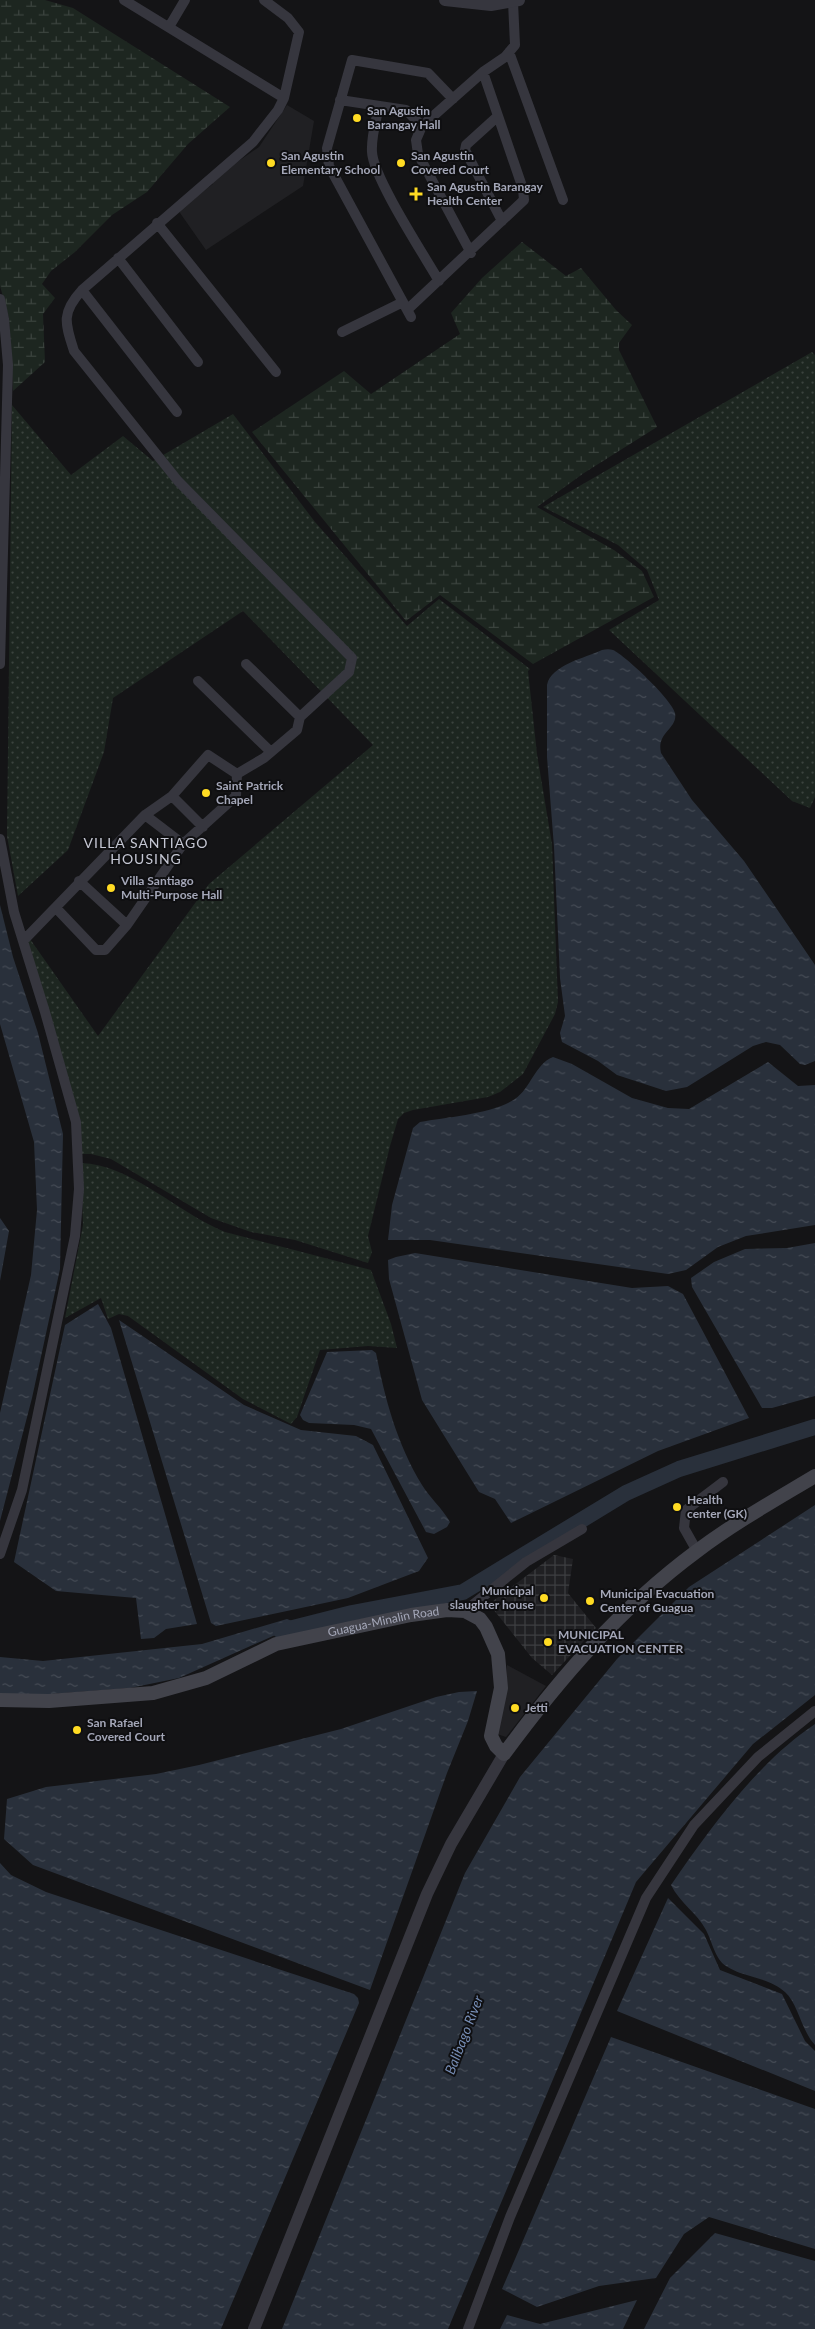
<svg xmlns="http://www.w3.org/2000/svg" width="815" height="2329" font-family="Lato,sans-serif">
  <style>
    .built { fill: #202023 }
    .industrial { fill: url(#industrial-grid) }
    .grass { fill: url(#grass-dots) }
    .wetland { fill: url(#wetland-marsh) }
    .water { fill: url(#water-ripples) }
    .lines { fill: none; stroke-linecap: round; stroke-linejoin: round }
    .river { stroke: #29303b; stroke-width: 16 }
    .minor { stroke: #36363e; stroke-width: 10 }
    .tertiary { stroke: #36363e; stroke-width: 12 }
    .secondary { stroke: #42434b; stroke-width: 14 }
    .poi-dot { fill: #ffdb23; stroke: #0f0f11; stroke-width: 2 }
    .labels { text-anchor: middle; stroke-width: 4; stroke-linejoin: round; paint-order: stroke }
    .poi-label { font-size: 12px; font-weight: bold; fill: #a4a7b8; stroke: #0f0f11; text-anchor: start }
    .street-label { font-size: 12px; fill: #a4a7b8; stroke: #0f0f11 }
    .neighbourhood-label { font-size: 14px; letter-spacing: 1px; fill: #c5c7d3; stroke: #0f0f11 }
    .water-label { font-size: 14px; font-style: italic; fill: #778eb6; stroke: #0f0f11 }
  </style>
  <defs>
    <pattern id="industrial-grid" width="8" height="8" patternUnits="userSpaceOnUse" patternTransform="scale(1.25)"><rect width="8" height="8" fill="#202023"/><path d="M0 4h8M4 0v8" fill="none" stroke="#3d3e41"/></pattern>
    <pattern id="grass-dots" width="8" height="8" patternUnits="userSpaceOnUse" patternTransform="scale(1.25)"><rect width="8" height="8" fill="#1d2620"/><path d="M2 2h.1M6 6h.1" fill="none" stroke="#3b433e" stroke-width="1.8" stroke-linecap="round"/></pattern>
    <pattern id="wetland-marsh" width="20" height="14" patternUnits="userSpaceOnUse" patternTransform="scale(1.25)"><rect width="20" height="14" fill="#1d2620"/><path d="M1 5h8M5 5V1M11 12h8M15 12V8" fill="none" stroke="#3b433e"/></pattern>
    <pattern id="water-ripples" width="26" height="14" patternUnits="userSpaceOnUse" patternTransform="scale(1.25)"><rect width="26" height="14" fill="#29303b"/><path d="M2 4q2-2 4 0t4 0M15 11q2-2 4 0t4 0" fill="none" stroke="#454b55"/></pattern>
  </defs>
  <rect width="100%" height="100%" fill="#141416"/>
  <path class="built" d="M 287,105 L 314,121 L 303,186 L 206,250 L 178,210 L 213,184 L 211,180 L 259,147 Z
    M 507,1665 L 546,1686 L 506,1737 L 497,1734 L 507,1688 Z"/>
  <path class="industrial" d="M 554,1555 L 573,1559 L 568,1593 L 596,1628 L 552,1675 L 532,1658 L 489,1604 Z"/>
  <path class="grass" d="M 812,352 L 815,355 L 815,797 L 810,808 L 792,801 L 609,630 L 659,600 L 647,570 L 618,545 L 543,507 Z
    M 12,405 L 71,475 L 123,436 L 153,461 L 233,414 L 315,522 L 407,626 L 439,599 L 530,669 L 528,671 L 537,754 L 552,844 L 558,1002 L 555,1014 L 523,1074 L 500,1092 L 488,1097 L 413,1110 L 404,1113 L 398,1119 L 390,1146 L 368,1236 L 372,1252 L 368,1263 L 295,1240 L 251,1232 L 211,1218 L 111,1159 L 91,1154 L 81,1154 L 26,946 L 30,939 L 98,1036 L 209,884 L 373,745 L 243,611 L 113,698 L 104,752 L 68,850 L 18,896 L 7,836 Z
    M 81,1163 C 130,1164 178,1213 225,1232 L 371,1270 L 391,1324 L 397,1348 L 368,1346 L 320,1350 L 297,1417 L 291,1424 L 243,1399 L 128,1316 L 119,1314 L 108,1319 L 101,1298 L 65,1318 L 83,1225 Z"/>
  <path class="wetland" d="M 0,0 L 45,0 L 73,8 L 230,107 L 188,144 L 147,192 L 112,215 L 75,252 L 51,271 L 42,284 L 55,298 L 43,314 L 45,362 L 13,391 L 9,318 L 0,286 Z
    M 522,242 L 566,276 L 581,268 L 616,310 L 632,325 L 619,343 L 619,350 L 657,427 L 584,473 L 537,507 L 614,550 L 642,571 L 654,597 L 533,664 L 440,595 L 406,621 L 252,432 L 344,371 L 371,394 L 460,334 L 451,313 L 482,278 Z"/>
  <path class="water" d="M 602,650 C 606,649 610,649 613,650 C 625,655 673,701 675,713 C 678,729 656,732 661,753 L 692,800 L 744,861 L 815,965 L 815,1061 L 805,1065 L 800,1064 L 780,1045 L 766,1042 L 753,1046 L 687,1087 L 666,1091 L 617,1075 L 598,1061 L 562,1042 L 560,1033 L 565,1016 L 560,978 L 554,847 L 547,757 L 547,685 C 551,665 585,658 602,650 Z
    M 0,905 L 13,957 L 38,1033 L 63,1134 L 60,1269 L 32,1398 L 0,1521 L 0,1413 L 31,1275 L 37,1210 L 34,1142 L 0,1024 Z
    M 553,1057 L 572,1064 L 632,1098 L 668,1108 L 689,1109 L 768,1062 L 798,1086 L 815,1085 L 815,1225 L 746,1236 L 718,1247 L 686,1270 L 668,1274 L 430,1240 L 388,1240 L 392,1205 L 413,1128 L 420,1122 C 447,1117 493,1114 515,1099 C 531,1088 535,1064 553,1057 Z
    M 0,1218 L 9,1231 L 0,1281 Z
    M 815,1243 L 815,1396 L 772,1408 L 762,1408 L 692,1287 L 691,1278 L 714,1262 L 745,1249 L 787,1248 Z
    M 415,1253 L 632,1288 L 668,1286 L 683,1294 L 749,1418 L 658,1451 L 511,1523 L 495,1499 L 479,1492 L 422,1400 L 389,1279 L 388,1260 L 396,1257 Z
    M 98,1304 L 111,1328 L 197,1624 L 166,1629 L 154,1638 L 141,1639 L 136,1598 L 56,1591 L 14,1562 L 65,1325 Z
    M 119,1320 L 244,1405 L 301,1430 L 356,1436 L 373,1445 L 428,1558 L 419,1571 L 348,1598 L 216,1626 L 211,1623 Z
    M 372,1350 L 376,1353 C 385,1399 397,1444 422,1485 C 430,1498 442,1508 450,1522 L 447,1527 L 434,1534 L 426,1532 L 371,1429 L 354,1425 L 309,1423 L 303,1420 L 300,1415 L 327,1352 Z
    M 815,1505 L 815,1695 L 753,1744 L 636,1882 L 448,2329 L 282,2329 L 465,1873 L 520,1777 L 617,1659 L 689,1587 Z
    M 287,1619 L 307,1627 L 273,1636 L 179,1678 L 130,1688 L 25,1696 L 0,1694 L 0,1657 L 43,1661 L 202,1644 Z
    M 477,1691 L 468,1721 L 447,1773 L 370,1990 L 33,1865 L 4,1839 L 7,1799 L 46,1787 L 156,1774 L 199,1765 L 341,1729 L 436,1697 L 459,1692 Z
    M 815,1724 L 815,2045 C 801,2030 798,2003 785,1992 C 769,1977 744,1978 726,1966 C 715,1959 712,1941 706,1930 C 697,1913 680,1903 671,1885 C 711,1827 757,1763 815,1724 Z
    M 0,1863 L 11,1875 L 46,1892 L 354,1994 L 358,1998 L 359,2003 L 221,2329 L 0,2329 Z
    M 668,1898 L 704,1934 L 720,1970 L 782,1994 L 805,2041 L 815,2051 L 815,2091 L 617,2011 Z
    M 611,2037 L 815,2109 L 815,2249 L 709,2217 L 684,2234 L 656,2278 L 599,2286 L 537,2307 L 502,2289 Z
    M 715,2233 L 815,2261 L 815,2329 L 644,2329 L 670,2278 Z
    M 637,2300 L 623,2329 L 500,2329 L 507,2315 L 540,2324 Z"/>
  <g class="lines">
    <path class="river" d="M 281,1631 L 352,1613 L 463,1592 L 626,1493 L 679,1469 L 815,1427"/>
    <path class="minor" d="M 124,0 L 284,98
      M 169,27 L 185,0
      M 509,52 L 563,200
      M 340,100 L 406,110 L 422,126
      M 379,106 C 376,121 371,137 372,152 C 373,177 424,255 439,281
      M 498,116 L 466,145 L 465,150 L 502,221
      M 157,223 L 276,372
      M 471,253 L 418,154 L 416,140 L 422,126 L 483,72 L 505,57 L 515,45 L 513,2
      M 118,258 L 198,362
      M 82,290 L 177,412
      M 0,299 L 4,319 L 8,365 L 0,664
      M 407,310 L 524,200 L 523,189 L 483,72
      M 411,317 L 329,166 L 327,148 L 352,60 L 428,73 L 453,99
      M 342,332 L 403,302
      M 246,664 L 300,717
      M 198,681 L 271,752
      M 237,774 L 264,758 L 297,730 L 300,717 L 349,672 L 352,658 L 178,481 L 74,351 C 65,323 61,313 82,290 L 253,142 L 278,110 L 284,98 L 299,32 L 288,18 L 264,0
      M 172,796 L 203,827
      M 145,815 L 183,844
      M 0,839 L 14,912 L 45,1012 L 76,1122 L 79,1189 L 75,1236 L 22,1490 L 0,1554
      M 56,908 L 96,950 L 105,950 L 127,925 L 79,881
      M 127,925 L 183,844 L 236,796 L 237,774
      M 24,940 L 145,815 L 172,796 L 208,755 L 237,774
      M 697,1551 L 684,1528 L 686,1510 L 723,1482
      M 465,1611 L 526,1562 L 582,1529
      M 468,2329 L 510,2217 L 646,1898 L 694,1825 L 758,1757 L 815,1711"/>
    <path class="tertiary" d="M 445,0 L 491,5 L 519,0
      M 254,2329 L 427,1894 L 451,1844 L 504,1754"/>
    <path class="secondary" id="s1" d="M 0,1700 L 49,1701 L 153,1693 L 206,1678 L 276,1644 L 411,1615 L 447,1610 L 465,1611 L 480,1619 L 486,1627 L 498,1654 L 501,1688 L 491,1736 L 496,1746 L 504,1754 C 560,1678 620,1608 697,1551 C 734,1523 775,1500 815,1476"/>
  </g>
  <g class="poi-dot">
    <circle cx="357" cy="118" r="5"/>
    <circle cx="271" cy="163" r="5"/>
    <circle cx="401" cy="163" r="5"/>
    <path d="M413.5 186.5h5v5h5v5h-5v5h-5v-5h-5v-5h5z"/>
    <circle cx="206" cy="793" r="5"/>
    <circle cx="111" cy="888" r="5"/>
    <circle cx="677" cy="1507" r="5"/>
    <circle cx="544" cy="1598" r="5"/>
    <circle cx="590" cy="1601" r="5"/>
    <circle cx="548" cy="1642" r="5"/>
    <circle cx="515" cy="1708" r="5"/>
    <circle cx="77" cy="1730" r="5"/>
  </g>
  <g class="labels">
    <g class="poi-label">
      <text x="367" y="115">San Agustin<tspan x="367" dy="14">Barangay Hall</tspan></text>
      <text x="281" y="160">San Agustin<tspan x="281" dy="14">Elementary School</tspan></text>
      <text x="411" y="160">San Agustin<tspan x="411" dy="14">Covered Court</tspan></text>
      <text x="427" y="191">San Agustin Barangay<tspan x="427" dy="14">Health Center</tspan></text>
      <text x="216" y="790">Saint Patrick<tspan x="216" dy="14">Chapel</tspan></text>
      <text x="121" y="885">Villa Santiago<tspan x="121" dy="14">Multi-Purpose Hall</tspan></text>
      <text x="687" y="1504">Health<tspan x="687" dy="14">center (GK)</tspan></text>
      <text x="534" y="1595" text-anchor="end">Municipal<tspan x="534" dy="14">slaughter house</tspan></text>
      <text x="600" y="1598">Municipal Evacuation<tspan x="600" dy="14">Center of Guagua</tspan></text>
      <text x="558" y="1639">MUNICIPAL<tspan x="558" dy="14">EVACUATION CENTER</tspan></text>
      <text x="525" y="1712">Jetti</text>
      <text x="87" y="1727">San Rafael<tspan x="87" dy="14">Covered Court</tspan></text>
    </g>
    <g class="street-label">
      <text dy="4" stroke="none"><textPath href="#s1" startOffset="396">Guagua-Minalin Road</textPath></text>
    </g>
    <g class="neighbourhood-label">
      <text x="146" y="848">VILLA SANTIAGO<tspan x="146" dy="16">HOUSING</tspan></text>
    </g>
    <g class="water-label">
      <text transform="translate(464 2035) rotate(-69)" y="5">Balibago River</text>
    </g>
  </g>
</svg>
